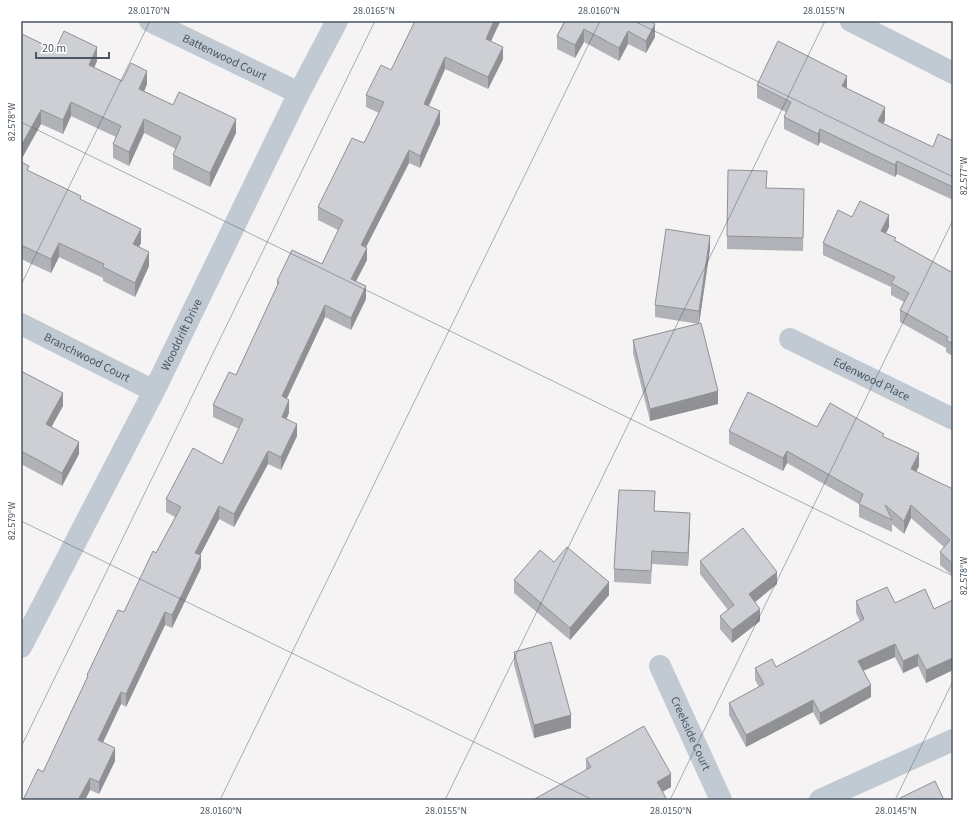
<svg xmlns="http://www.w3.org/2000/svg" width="974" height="821" font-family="'Source Sans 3',sans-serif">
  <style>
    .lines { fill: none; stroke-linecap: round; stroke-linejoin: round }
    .minor { stroke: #c1cad2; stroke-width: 22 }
    .tertiary { stroke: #c1cad2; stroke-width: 22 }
    .wall { fill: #b0b2b7 }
    .shaded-wall { fill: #909195 }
    .building { fill: #cdcfd5; stroke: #909195 }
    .ticks { fill: none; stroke: #4a5661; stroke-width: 1; stroke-opacity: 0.45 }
    .labels { text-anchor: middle; stroke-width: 3.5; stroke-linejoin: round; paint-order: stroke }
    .street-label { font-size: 12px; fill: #4a5661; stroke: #fff }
    .neatline { fill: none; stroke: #4a5661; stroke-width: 1.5 }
    .ticks-label { font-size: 10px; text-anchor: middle; fill: #4a5661 }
  </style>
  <rect width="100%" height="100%" fill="#f5f3f3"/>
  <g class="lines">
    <g class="minor">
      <path id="s1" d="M 150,21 L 299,93"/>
      <path id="s2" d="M 21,324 L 154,391"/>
      <path id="s3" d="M 790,339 L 953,419"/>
      <path id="s4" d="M 21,647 L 154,391 L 299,93 L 337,21"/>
      <path id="s5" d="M 660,666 L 721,800"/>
      <path d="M 820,800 L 953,740"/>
    </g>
    <path class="tertiary" d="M 851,21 L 953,73"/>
  </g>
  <path class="wall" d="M 500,21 L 490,41 L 503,59 L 488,89 L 445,69 L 429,106 L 440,124 L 420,168 L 409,163 L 366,247 L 367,260 L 356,281 L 366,299 L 351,330 L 325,317 L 286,399 L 289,413 L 286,419 L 297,436 L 281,470 L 268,464 L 234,527 L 219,519 L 200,555 L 201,568 L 172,628 L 165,625 L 126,707 L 121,704 L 103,742 L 115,761 L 99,794 L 90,790 L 85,800 L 23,800 L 43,772 L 87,678 L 87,675 L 124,612 L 175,517 L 166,512 L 166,499 L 222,464 L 239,429 L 213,417 L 213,405 L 236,375 L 277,287 L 277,281 L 322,264 L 338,230 L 318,220 L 318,207 L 364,143 L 379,113 L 366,107 L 366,95 L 391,70 Z
    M 564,21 L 649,21 L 655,37 L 646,53 L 628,44 L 619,61 L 584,42 L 575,58 L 557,49 L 557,36 Z
    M 21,36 L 55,50 L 97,61 L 94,68 L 122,81 L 147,84 L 144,92 L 236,133 L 210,187 L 173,169 L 173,155 L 176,149 L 144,133 L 129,166 L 113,158 L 113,144 L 116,137 L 71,116 L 63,134 L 41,124 L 21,160 Z
    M 757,85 L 847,89 L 885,120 L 883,124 L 933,147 L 953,141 L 953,200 L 897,174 L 895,177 L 820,142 L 818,146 L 784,129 L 784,117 L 786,112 L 757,98 Z
    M 21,162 L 29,171 L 81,200 L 141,243 L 139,247 L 149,266 L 135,297 L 103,281 L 103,278 L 59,257 L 51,273 L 21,259 Z
    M 804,202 L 803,251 L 727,249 L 727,236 Z
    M 852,217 L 889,227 L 886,233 L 896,241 L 953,273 L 953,356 L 946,352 L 946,348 L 900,322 L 900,310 L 904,302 L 891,295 L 891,287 L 823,255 L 823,243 Z
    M 710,249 L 699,324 L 718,404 L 650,421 L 633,353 L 633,340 L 699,324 L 655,317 L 655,305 Z
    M 21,371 L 63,406 L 51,427 L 79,454 L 62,486 L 21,464 Z
    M 817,427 L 884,437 L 919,466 L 916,472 L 953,489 L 953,576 L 940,565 L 940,552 L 944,547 L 911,518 L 904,534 L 892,524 L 892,532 L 859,517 L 859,504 L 787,463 L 783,471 L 729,444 L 729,431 Z
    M 655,504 L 654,511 L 690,526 L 688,566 L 652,564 L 651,584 L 614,582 L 614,569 Z
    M 700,561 L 777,584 L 755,602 L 760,621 L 732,643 L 720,629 L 720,616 L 728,610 L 700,574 Z
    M 514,580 L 609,595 L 570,640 L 514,593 Z
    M 953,600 L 953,670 L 926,683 L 918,666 L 903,673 L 895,657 L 863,671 L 871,697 L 820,725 L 813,712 L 746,747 L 729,715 L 729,703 L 759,687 L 755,680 L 755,668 L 776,667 L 860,621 L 856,613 L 856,601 L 895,603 L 934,609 Z
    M 514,652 L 571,728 L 534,738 L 514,665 Z
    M 586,759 L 671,787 L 662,792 L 666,800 L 586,769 Z"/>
  <path class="shaded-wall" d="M 494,21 L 500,21 L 500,22 L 486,52 L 486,39 Z
    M 655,24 L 655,37 L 646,53 L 646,41 Z
    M 584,29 L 584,42 L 575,58 L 575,45 Z
    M 628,31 L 628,44 L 619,61 L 619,48 Z
    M 97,47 L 97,61 L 89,79 L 89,65 Z
    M 503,47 L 503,59 L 488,89 L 488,77 Z
    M 445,57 L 445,69 L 424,116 L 424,104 Z
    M 147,71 L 147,84 L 139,103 L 139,89 Z
    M 847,76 L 847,89 L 842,86 Z
    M 71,102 L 71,116 L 63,134 L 63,120 Z
    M 885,107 L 885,120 L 878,134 L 878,121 Z
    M 41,110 L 41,124 L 21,160 L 21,146 Z
    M 440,111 L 440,124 L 420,168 L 420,156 Z
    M 144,119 L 144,133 L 129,166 L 129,152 Z
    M 236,119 L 236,133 L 210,187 L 210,173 Z
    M 820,129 L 820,142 L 818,146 L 818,134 Z
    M 409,150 L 409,163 L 361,257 L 361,245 Z
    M 897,161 L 897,174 L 895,177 L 895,165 Z
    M 889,215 L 889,227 L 881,243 L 881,231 Z
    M 141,229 L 141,243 L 133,258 L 133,244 Z
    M 710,236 L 710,249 L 699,324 L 699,311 Z
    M 59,243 L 59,257 L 51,273 L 51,259 Z
    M 367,248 L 367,260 L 351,291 L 351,279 Z
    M 149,252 L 149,266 L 135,297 L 135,283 Z
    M 366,286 L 366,299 L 351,330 L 351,318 Z
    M 325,305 L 325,317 L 282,409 L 282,396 Z
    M 718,391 L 718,404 L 650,421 L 650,409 Z
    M 63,393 L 63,406 L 46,437 L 46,424 Z
    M 289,400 L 289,413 L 282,429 L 282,417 Z
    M 297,424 L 297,436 L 281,470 L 281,457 Z
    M 79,442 L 79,454 L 62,486 L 62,473 Z
    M 268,451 L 268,464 L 234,527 L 234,514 Z
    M 787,451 L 787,463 L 783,471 L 783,458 Z
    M 919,453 L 919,466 L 911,482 L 911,469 Z
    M 911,505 L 911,518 L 904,534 L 904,521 Z
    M 219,506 L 219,519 L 195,565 L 195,553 Z
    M 690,513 L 690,526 L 688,566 L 688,553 Z
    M 201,555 L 201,568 L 172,628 L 172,615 Z
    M 777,572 L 777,584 L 749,607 L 749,594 Z
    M 609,582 L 609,595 L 570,640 L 570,628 Z
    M 760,609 L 760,621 L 732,643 L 732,630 Z
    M 165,612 L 165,625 L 126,707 L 126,694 Z
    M 895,644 L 895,657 L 858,673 L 858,661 Z
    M 918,654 L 918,666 L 903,673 L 903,661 Z
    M 953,658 L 953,670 L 926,683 L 926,670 Z
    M 871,685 L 871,697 L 820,725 L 820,713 Z
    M 121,692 L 121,704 L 98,753 L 98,740 Z
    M 813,700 L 813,712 L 746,747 L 746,735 Z
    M 571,715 L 571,728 L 534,738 L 534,725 Z
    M 115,748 L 115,761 L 99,794 L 99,782 Z
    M 671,774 L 671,787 L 657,795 L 657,782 Z
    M 90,778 L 90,790 L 85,800 L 78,800 Z"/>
  <path class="building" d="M 415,21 L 494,21 L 486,39 L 503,47 L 488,77 L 445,57 L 424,104 L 440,111 L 420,156 L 409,150 L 361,245 L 367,248 L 351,279 L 366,286 L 351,318 L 325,305 L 282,396 L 289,400 L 282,417 L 297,424 L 281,457 L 268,451 L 234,514 L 219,506 L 195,553 L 201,555 L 172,615 L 165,612 L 126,694 L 121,692 L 98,740 L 115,748 L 99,782 L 90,778 L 78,800 L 23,800 L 38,769 L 43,772 L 88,676 L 87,675 L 118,610 L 124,612 L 153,551 L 156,553 L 181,507 L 166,499 L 193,448 L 222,464 L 243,419 L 213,405 L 229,372 L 236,375 L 279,282 L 277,281 L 292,250 L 322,264 L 343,220 L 318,207 L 352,138 L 364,143 L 384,102 L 366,95 L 381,65 L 391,70 Z
    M 565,21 L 649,21 L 655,24 L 646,41 L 628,31 L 619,48 L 584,29 L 575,45 L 557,36 Z
    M 64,31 L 97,47 L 89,65 L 122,81 L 131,63 L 147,71 L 139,89 L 173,105 L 179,92 L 236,119 L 210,173 L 173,155 L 181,137 L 144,119 L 129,152 L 113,144 L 121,126 L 71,102 L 63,120 L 41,110 L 21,146 L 21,79 L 22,78 L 21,78 L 21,36 L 22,34 L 55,50 Z
    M 778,41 L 847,76 L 842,86 L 885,107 L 878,121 L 933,147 L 938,134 L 953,141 L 953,187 L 897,161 L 895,165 L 820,129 L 818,134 L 784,117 L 791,102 L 757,85 Z
    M 21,162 L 29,166 L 27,170 L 81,196 L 80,199 L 141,229 L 133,244 L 149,252 L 135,283 L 103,267 L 104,264 L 59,243 L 51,259 L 21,245 Z
    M 728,170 L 767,171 L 766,188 L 804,189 L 803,238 L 727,236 Z
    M 860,201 L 889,215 L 881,231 L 896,238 L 894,240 L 953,273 L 953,344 L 946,340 L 948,337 L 900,310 L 909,293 L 891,283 L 895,277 L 823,243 L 838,210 L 852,217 Z
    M 666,229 L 710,236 L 699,311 L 655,305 Z
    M 701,323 L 718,391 L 650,409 L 633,340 Z
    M 21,371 L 63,393 L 46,424 L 79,442 L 62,473 L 21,451 Z
    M 748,392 L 817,427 L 830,403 L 884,434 L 882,436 L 919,453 L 911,469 L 953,489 L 953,564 L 940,552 L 950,540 L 911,505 L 904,521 L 885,505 L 892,520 L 859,504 L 863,494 L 787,451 L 783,458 L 729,431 Z
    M 619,490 L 655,491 L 654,511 L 690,513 L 688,553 L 652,551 L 651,571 L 614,569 Z
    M 743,528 L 777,572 L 749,594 L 760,609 L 732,630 L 720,616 L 734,605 L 700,561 Z
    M 567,547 L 609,582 L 570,628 L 514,580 L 540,550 L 554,562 Z
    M 887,587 L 895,603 L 925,589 L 934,609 L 953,600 L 953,658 L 926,670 L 918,654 L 903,661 L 895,644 L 858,661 L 871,685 L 820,713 L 813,700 L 746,735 L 729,703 L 764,684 L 755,668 L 772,659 L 776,667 L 864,619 L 856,601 Z
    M 551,642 L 571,715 L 534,725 L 514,652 Z
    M 644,726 L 671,774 L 657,782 L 666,798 L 662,800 L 533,800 L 591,767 L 586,759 Z
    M 935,781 L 944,800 L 896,800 Z"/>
  <path class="ticks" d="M 634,21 L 953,177M 21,122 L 953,576M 21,285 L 150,21M 21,521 L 593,800M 21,747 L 375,21M 220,800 L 600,21M 445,800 L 825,21M 670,800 L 953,220M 895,800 L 953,681"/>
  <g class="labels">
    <g class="street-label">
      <text dy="4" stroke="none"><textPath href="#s1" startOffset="83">Battenwood Court</textPath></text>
      <text dy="4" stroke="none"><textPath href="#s4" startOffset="351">Wooddrift Drive</textPath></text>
      <text dy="4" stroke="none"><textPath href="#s2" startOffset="74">Branchwood Court</textPath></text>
      <text dy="4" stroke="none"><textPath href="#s3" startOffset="91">Edenwood Place</textPath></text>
      <text dy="4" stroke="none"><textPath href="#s5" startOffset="74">Creekside Court</textPath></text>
    </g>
  </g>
  <rect width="974" height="821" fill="none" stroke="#ffffff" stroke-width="44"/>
  <path d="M36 52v6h73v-6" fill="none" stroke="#4a5661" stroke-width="2"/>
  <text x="42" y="52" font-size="12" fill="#4a5661" stroke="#ffffff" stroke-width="3" paint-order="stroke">20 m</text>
  <rect x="22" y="22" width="930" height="777" class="neatline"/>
  <g class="ticks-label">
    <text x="149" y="14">28.0170°N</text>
    <text x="374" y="14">28.0165°N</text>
    <text x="599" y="14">28.0160°N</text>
    <text x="824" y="14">28.0155°N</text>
    <text transform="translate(11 122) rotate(-90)" y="4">82.578°W</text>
    <text transform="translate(963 176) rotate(-90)" y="4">82.577°W</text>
    <text transform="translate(11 521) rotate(-90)" y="4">82.579°W</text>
    <text transform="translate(963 576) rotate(-90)" y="4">82.578°W</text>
    <text x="221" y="814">28.0160°N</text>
    <text x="446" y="814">28.0155°N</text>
    <text x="671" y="814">28.0150°N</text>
    <text x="896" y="814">28.0145°N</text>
  </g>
</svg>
